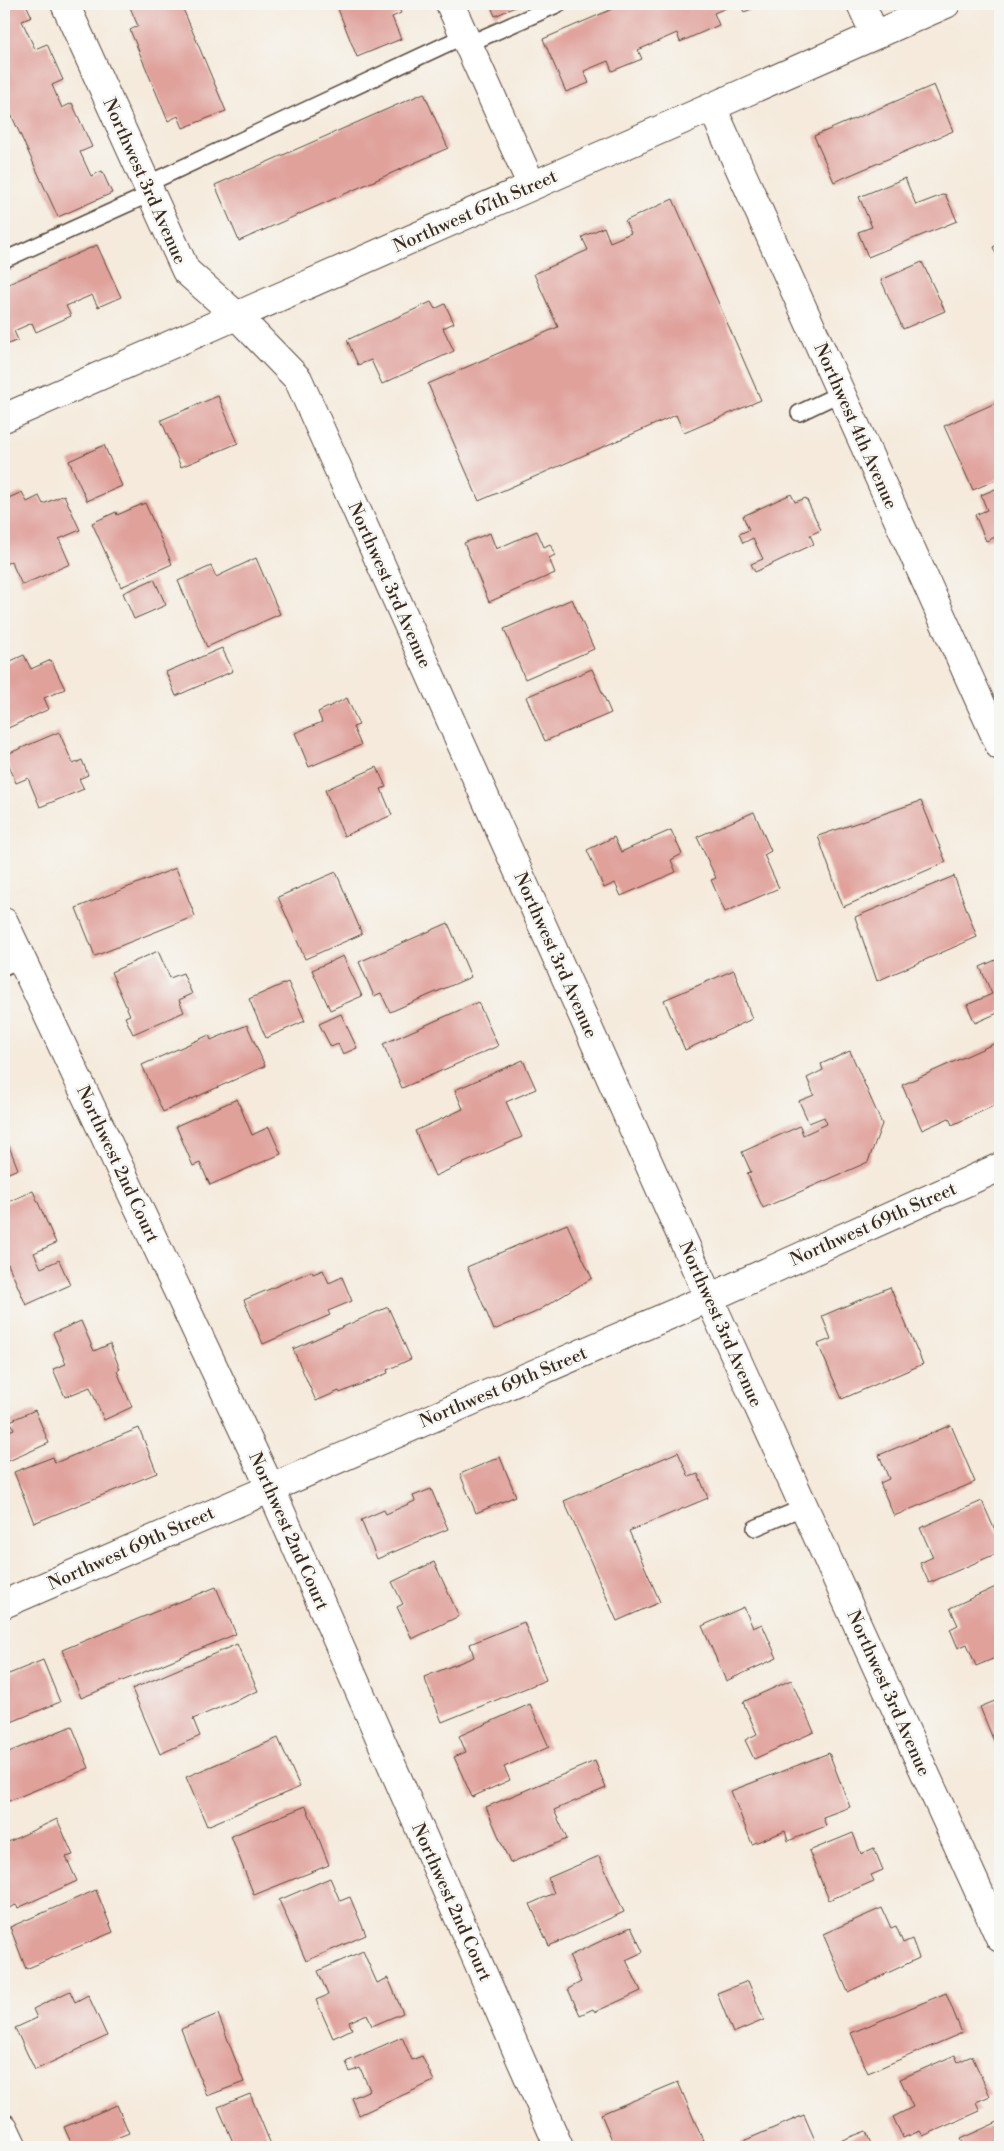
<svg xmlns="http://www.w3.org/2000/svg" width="1004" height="2151" font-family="'Libre Bodoni',serif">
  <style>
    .building { fill: #e0a19b }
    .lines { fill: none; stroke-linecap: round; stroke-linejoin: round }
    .service-casing { stroke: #57473a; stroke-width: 18 }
    .minor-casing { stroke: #57473a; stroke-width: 30 }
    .tertiary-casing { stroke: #57473a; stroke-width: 30 }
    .service { stroke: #fff; stroke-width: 15 }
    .minor { stroke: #fff; stroke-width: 28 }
    .tertiary { stroke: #fff; stroke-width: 28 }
    .labels { text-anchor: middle; stroke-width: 5; stroke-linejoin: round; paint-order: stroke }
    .street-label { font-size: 18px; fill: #3b2a1e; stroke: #f6f6f2 }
  </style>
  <rect width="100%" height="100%" fill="#f6f6f2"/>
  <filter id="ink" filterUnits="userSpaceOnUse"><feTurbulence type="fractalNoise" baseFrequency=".02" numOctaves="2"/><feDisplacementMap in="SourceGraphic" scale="10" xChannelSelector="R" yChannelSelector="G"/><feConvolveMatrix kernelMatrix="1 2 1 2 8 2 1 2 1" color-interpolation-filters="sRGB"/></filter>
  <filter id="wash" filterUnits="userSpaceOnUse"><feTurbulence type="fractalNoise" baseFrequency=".0096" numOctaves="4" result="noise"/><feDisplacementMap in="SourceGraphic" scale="20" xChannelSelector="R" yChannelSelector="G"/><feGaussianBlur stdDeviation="1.12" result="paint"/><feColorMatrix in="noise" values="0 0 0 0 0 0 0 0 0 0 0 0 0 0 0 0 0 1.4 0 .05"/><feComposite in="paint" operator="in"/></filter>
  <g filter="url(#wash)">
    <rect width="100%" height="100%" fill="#f5eadb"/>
    <g id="blocks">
      <path class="building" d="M 9,4 L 26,4 L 32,17 L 22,21 L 35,49 L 47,44 L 63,80 L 52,85 L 62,108 L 72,103 L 92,147 L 80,152 L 91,176 L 102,171 L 112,193 L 58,217 L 4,99 L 4,6 Z
        M 133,4 L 181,4 L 226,111 L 183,128 L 178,116 L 168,121 L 130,30 L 138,26 L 129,5 Z
        M 336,4 L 397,4 L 401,13 L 392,17 L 401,39 L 357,57 Z
        M 490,4 L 522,4 L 495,16 Z
        M 624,4 L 736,4 L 714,13 L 719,25 L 680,42 L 677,33 L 638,50 L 642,59 L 612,71 L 608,61 L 584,71 L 589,83 L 566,92 L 543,39 Z
        M 740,4 L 764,4 L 744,12 Z
        M 934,85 L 953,131 L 834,182 L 814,136 Z
        M 424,93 L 448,148 L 239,241 L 215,185 Z
        M 905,178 L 916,205 L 945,194 L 957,221 L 868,257 L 858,232 L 872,227 L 859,197 Z
        M 673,199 L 761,400 L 684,433 L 676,415 L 479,501 L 428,384 L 558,327 L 534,274 L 588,250 L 582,237 L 604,227 L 610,242 L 631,233 L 625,221 Z
        M 1000,244 L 1000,263 L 993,247 Z
        M 97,245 L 121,297 L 98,307 L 92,295 L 66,306 L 71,316 L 36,332 L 32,323 L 14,331 L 18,340 L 4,346 L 4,286 Z
        M 922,262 L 945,311 L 903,329 L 881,280 Z
        M 431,302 L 435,309 L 445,304 L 454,323 L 443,328 L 454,351 L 382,384 L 371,360 L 358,365 L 347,340 Z
        M 218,396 L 238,443 L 181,467 L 161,420 Z
        M 1000,401 L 1000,478 L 973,490 L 944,426 Z
        M 104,445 L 122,486 L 87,501 L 69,461 Z
        M 1000,487 L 1000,539 L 998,536 L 986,541 L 975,515 L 987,510 L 981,495 Z
        M 22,492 L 27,502 L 39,496 L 43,504 L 64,495 L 80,530 L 59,539 L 70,564 L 22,585 L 11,561 L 4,565 L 4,513 L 5,512 L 4,500 Z
        M 791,494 L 795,502 L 806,498 L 821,530 L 810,535 L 814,544 L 755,572 L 751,564 L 763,559 L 753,538 L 743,543 L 739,534 L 749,530 L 743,516 Z
        M 145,503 L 172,564 L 121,587 L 92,523 L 116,512 L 117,515 Z
        M 537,531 L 544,547 L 550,544 L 555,555 L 549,558 L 555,573 L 489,602 L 464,543 L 490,533 L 496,549 Z
        M 256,558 L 280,614 L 207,647 L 178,581 L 211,566 L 216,577 Z
        M 154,579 L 166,605 L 134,619 L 123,593 Z
        M 572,599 L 594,649 L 525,679 L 504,629 Z
        M 222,648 L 233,671 L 176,696 L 166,672 Z
        M 24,655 L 31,669 L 51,660 L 65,689 L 44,698 L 49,709 L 4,730 L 4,664 Z
        M 592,669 L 611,713 L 545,741 L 526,697 Z
        M 347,698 L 359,725 L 353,727 L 361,745 L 309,767 L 295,733 L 322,722 L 318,712 Z
        M 59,732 L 73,764 L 82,760 L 88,775 L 79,779 L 84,789 L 40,807 L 28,778 L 16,783 L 5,755 Z
        M 377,767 L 386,787 L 381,789 L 392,815 L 344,836 L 325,790 Z
        M 921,801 L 946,862 L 843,907 L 818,836 Z
        M 754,812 L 771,851 L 764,855 L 779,888 L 725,912 L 711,880 L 716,878 L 697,837 Z
        M 671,830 L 682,854 L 671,860 L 676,872 L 621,896 L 615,883 L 604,888 L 587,850 L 614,837 L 621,852 Z
        M 176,868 L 195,916 L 95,956 L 76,908 Z
        M 336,872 L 362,934 L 305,959 L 278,897 Z
        M 954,876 L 977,937 L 877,981 L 855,917 Z
        M 448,923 L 471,977 L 390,1012 L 381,993 L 374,996 L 359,962 Z
        M 158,951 L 170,978 L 183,973 L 192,994 L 179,1000 L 184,1012 L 133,1034 L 125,1017 L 130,1015 L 111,972 Z
        M 343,956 L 362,996 L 330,1010 L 312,970 Z
        M 1000,958 L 1000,1012 L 975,1023 L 967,1005 L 992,994 L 980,967 Z
        M 734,970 L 752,1019 L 685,1050 L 664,1000 Z
        M 288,982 L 305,1021 L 266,1038 L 249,999 Z
        M 478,1002 L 498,1046 L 402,1088 L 383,1044 Z
        M 341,1014 L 357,1048 L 343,1054 L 338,1044 L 331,1047 L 319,1024 Z
        M 247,1025 L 265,1066 L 163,1112 L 142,1065 L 209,1035 L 211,1040 Z
        M 1000,1041 L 1000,1103 L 952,1125 L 949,1118 L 922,1130 L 902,1085 Z
        M 850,1051 L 882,1124 L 868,1162 L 763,1208 L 747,1173 L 751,1172 L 742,1152 L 800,1126 L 803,1135 L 827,1124 L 824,1117 L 809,1123 L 799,1101 L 814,1095 L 807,1078 L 823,1070 L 821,1064 Z
        M 523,1060 L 536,1089 L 506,1102 L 522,1137 L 435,1176 L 415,1131 L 463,1109 L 455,1090 Z
        M 237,1099 L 252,1135 L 269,1127 L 281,1154 L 210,1185 L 200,1163 L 193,1166 L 176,1126 Z
        M 4,1134 L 18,1169 L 4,1175 Z
        M 33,1191 L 56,1243 L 34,1253 L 41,1268 L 59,1260 L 70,1285 L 26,1305 L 8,1264 L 4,1266 L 4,1204 Z
        M 567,1224 L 592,1278 L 536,1312 L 494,1330 L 467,1267 Z
        M 323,1270 L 329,1283 L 342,1277 L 352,1301 L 328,1311 L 330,1315 L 263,1344 L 244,1300 L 312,1271 L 313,1274 Z
        M 890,1287 L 923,1364 L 842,1399 L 818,1344 L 831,1339 L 822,1316 Z
        M 388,1307 L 411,1359 L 387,1370 L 388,1373 L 340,1393 L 339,1391 L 316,1401 L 293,1349 Z
        M 81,1321 L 94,1351 L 110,1344 L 120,1369 L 117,1371 L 132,1407 L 104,1420 L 90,1387 L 65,1397 L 53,1369 L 66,1364 L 53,1333 Z
        M 35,1410 L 49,1443 L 4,1463 L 4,1433 L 14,1429 L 10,1421 Z
        M 951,1425 L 975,1482 L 894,1516 L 880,1483 L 889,1479 L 879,1455 Z
        M 139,1428 L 157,1473 L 34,1523 L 14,1472 L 53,1457 L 55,1463 Z
        M 678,1452 L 689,1477 L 698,1474 L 708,1498 L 629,1531 L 660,1602 L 617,1621 L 564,1501 Z
        M 500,1457 L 516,1496 L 476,1513 L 460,1474 Z
        M 431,1489 L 448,1529 L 377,1559 L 361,1520 L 384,1510 L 386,1514 L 415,1501 L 413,1496 Z
        M 982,1501 L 1000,1542 L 1000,1552 L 929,1583 L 920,1563 L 933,1557 L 920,1528 Z
        M 434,1562 L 459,1616 L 412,1639 L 397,1607 L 403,1604 L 392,1582 Z
        M 1000,1585 L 1000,1656 L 976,1666 L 967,1644 L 958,1648 L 950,1629 L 958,1625 L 950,1608 Z
        M 216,1587 L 236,1634 L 81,1698 L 62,1650 Z
        M 744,1607 L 753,1628 L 762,1624 L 777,1658 L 726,1681 L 702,1626 Z
        M 524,1622 L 546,1680 L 442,1722 L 424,1677 L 474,1657 L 470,1644 Z
        M 237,1644 L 258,1691 L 193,1719 L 200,1736 L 160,1754 L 132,1689 Z
        M 43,1660 L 60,1702 L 4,1725 L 4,1676 Z
        M 791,1680 L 814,1732 L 754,1759 L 745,1740 L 757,1734 L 743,1702 Z
        M 1000,1699 L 1000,1756 L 980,1707 Z
        M 530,1704 L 549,1747 L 504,1767 L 510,1780 L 472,1797 L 454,1757 L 466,1752 L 459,1736 Z
        M 72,1726 L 89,1768 L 4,1803 L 4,1754 Z
        M 278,1738 L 300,1787 L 207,1826 L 186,1777 Z
        M 829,1753 L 850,1807 L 823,1817 L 826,1826 L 788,1841 L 785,1831 L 752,1844 L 731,1791 Z
        M 595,1761 L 606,1788 L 554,1810 L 567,1839 L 510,1863 L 486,1807 Z
        M 306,1806 L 329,1865 L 254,1895 L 231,1836 Z
        M 57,1819 L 73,1855 L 66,1857 L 77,1881 L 18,1908 L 16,1905 L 4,1910 L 4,1844 Z
        M 853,1833 L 861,1854 L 874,1848 L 883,1870 L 871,1875 L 874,1881 L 829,1900 L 809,1851 Z
        M 599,1856 L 624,1912 L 549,1946 L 530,1904 L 554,1893 L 548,1878 Z
        M 330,1878 L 340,1901 L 350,1897 L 366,1935 L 306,1961 L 279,1900 Z
        M 96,1890 L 113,1932 L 26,1969 L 10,1927 Z
        M 882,1908 L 891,1928 L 896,1926 L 903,1943 L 912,1939 L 919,1958 L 848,1992 L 823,1934 Z
        M 631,1927 L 643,1952 L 626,1960 L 641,1991 L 595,2012 L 593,2009 L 580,2015 L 568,1989 L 581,1982 L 569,1956 Z
        M 363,1951 L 377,1983 L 388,1978 L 403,2013 L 372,2026 L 367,2014 L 349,2022 L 352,2029 L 333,2038 L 316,2000 L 328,1995 L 318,1971 Z
        M 748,1981 L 764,2020 L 733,2033 L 717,1993 Z
        M 70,1991 L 75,2002 L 88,1995 L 107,2036 L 35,2070 L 15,2028 L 37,2018 L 33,2009 Z
        M 946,1993 L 962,2033 L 868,2073 L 851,2033 Z
        M 218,2014 L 244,2082 L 207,2096 L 181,2029 Z
        M 402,2037 L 412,2060 L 422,2056 L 434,2081 L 359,2115 L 352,2098 L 370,2090 L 360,2068 L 350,2072 L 346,2062 Z
        M 955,2055 L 958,2062 L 972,2056 L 990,2096 L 976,2102 L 980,2111 L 923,2136 L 920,2131 L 903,2138 L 893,2117 L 913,2107 L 900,2079 Z
        M 678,2082 L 704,2143 L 694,2147 L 615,2147 L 601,2114 Z
        M 250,2094 L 272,2147 L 235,2147 L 218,2107 Z
        M 117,2105 L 129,2133 L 94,2147 L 73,2147 L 64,2127 Z
        M 804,2115 L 818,2147 L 743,2147 L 741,2142 Z
        M 1000,2121 L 1000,2142 L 989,2147 L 964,2147 L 960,2139 Z
        M 866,2131 L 872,2147 L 830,2147 L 829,2145 Z"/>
    </g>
  </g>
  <g filter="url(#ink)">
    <use href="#blocks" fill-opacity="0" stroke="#57473a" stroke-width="1"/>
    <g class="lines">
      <g class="service-casing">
        <path id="service" d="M 468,44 L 559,4
          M 147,184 L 464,36
          M 4,260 L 150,194
          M 799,413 L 841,393
          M 4,967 L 21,959
          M 755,1528 L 804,1507"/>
      </g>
      <g class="minor-casing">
        <path id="minor" d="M 65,4 L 186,271 L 237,316 L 298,379 L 709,1298 L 1000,1938
          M 450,4 L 532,186
          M 861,4 L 875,35
          M 712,107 L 1000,746
          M 4,418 L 946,4
          M 4,922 L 270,1487 L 559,2147
          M 4,1604 L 709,1298 L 1000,1167"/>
      </g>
      <g class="tertiary-casing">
        <path id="tertiary" d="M 4,2128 L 13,2147"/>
      </g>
      <use href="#service" class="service"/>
      <use href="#minor" class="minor"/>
      <use href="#tertiary" class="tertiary"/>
    </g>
  </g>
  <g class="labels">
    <g class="street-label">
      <text transform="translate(145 181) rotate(66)" y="6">Northwest 3rd Avenue</text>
      <text transform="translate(475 211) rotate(-24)" y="6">Northwest 67th Street</text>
      <text transform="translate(856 426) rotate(66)" y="6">Northwest 4th Avenue</text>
      <text transform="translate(390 585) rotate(66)" y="6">Northwest 3rd Avenue</text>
      <text transform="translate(556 955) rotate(66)" y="6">Northwest 3rd Avenue</text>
      <text transform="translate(118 1164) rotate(65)" y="6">Northwest 2nd Court</text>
      <text transform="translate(873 1224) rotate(-24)" y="6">Northwest 69th Street</text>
      <text transform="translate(721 1324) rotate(66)" y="6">Northwest 3rd Avenue</text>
      <text transform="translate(503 1387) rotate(-23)" y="6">Northwest 69th Street</text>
      <text transform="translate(289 1531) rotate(66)" y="6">Northwest 2nd Court</text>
      <text transform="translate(131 1548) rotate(-24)" y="6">Northwest 69th Street</text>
      <text transform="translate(889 1693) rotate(66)" y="6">Northwest 3rd Avenue</text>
      <text transform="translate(452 1902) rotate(66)" y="6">Northwest 2nd Court</text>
    </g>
  </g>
  <rect width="1004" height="2151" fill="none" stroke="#f6f6f2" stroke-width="20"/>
</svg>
